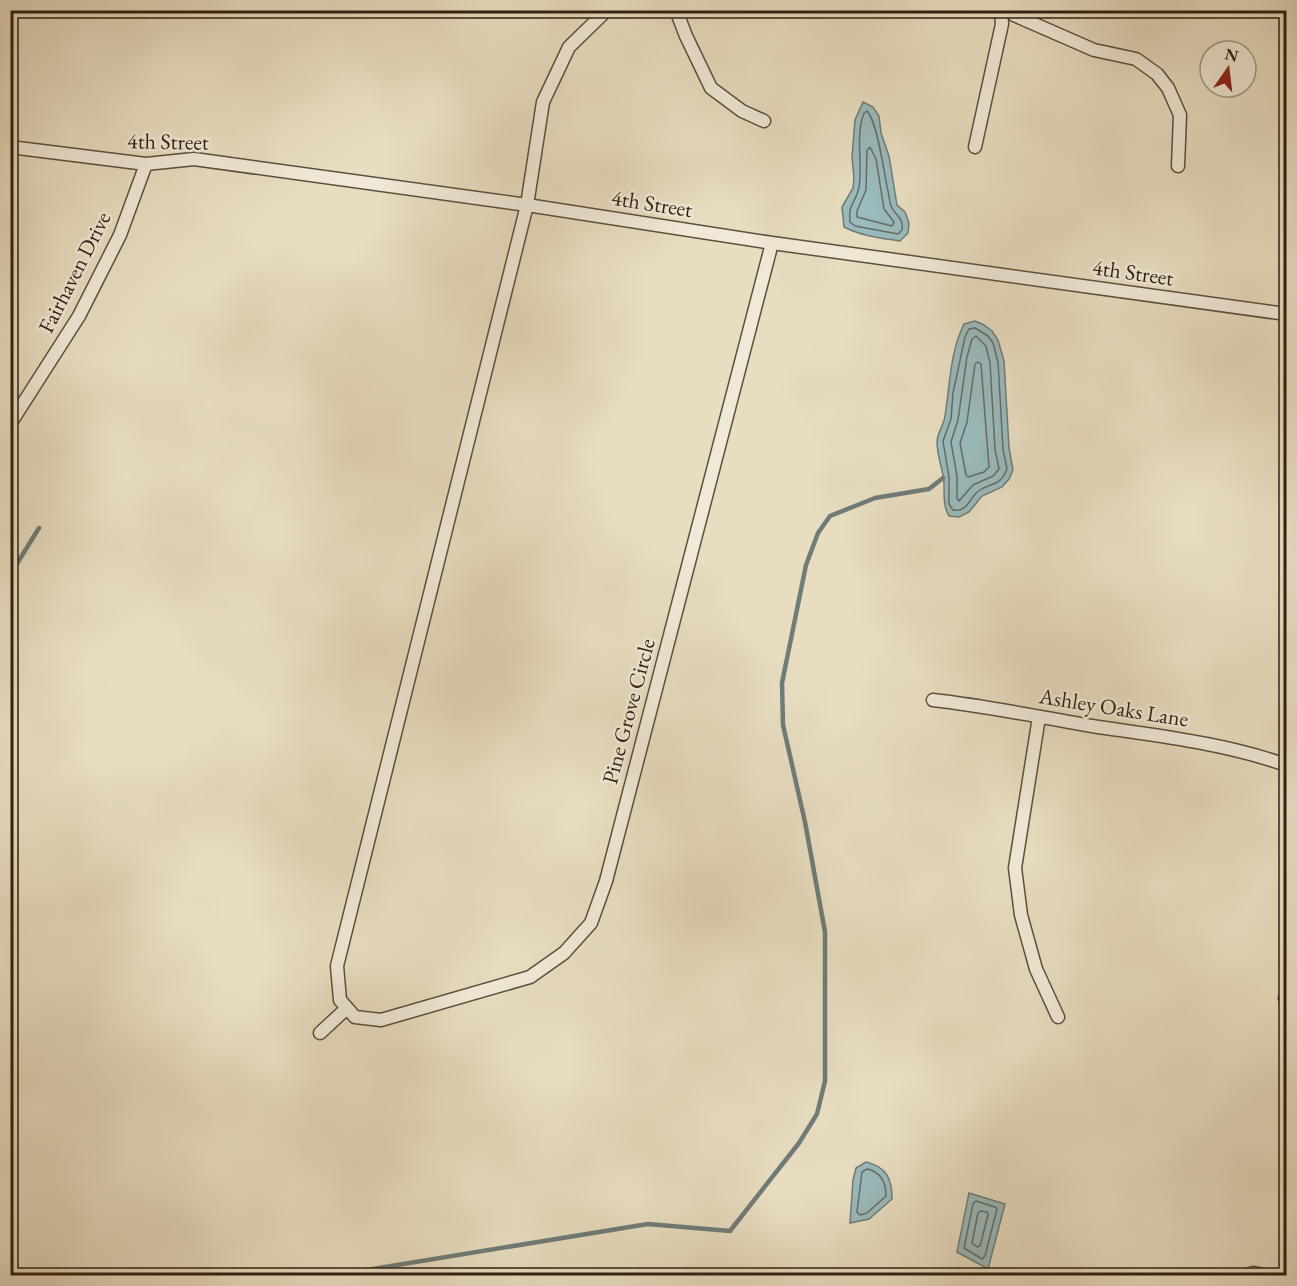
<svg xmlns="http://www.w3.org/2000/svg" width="1297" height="1286" font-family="'EB Garamond',serif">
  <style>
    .water { fill: #9ababc; stroke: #6f7c78; stroke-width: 1.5 }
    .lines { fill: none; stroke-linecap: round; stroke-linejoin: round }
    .shore { stroke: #646c67; stroke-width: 1.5 }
    .stream { stroke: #6f7c78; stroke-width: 4.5 }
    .service-casing { stroke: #5d4e3e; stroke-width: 9 }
    .minor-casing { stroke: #5d4e3e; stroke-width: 15 }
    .service { stroke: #f0e9d7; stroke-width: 6 }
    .minor { stroke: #f0e9d7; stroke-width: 12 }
    .labels { text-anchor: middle; stroke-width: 5; stroke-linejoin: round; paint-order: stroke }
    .street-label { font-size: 22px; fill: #2f1f12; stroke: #f0e9d7 }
  </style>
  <rect width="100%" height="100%" fill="#e8ddc1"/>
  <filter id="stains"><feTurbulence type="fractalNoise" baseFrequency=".00333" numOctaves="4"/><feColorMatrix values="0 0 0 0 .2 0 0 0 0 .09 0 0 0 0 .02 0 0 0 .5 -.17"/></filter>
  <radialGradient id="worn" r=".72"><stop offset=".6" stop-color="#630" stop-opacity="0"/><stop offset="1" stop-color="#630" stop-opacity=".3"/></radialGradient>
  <path class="water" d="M 863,102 L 873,107 L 879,116 L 881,133 L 889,156 L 897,205 L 905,212 L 909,223 L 908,233 L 900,241 C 881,238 861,236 844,227 L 842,207 L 853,188 L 854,178 L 852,157 L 855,120 Z
    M 975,321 L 984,325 L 992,331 L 998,340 L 1004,361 L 1009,448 L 1013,470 L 1009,479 L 1002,487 L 982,496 L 969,512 L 959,517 L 949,516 C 941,502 946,490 943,475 C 941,464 937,454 937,442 C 937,433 944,425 945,416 C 950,385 950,352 964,324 Z
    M 866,1162 C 887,1167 892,1179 892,1199 L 869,1219 L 850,1223 L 853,1180 L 856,1168 Z
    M 969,1193 L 1005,1204 L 988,1269 L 957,1252 Z"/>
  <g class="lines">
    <path class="shore" d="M 867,111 C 877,121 884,171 887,187 C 889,193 889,200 891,206 C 895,216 904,217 902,230 L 898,234 L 855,226 L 850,222 C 848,202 856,204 859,187 C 863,163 855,136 864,113 Z
      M 870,147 L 876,159 L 884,209 L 894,222 L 892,226 L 857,217 L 857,211 L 866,190 L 867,150 Z
      M 975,328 L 988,336 L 993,343 L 998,362 L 1003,449 L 1007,469 C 1000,487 992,482 980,490 C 969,497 968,513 953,510 L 949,504 L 949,477 L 943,441 L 951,419 L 953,393 L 965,337 L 969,329 Z
      M 976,336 L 986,346 L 990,363 L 995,449 L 999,469 L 993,476 L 973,485 L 959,501 L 957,498 L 957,476 L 951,442 L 958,420 L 967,357 L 972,339 Z
      M 978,362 L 981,364 L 989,467 L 984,472 L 968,477 L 966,475 L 960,443 L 967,422 L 975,364 Z
      M 867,1169 C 881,1172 886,1182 886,1196 L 867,1213 L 860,1215 L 857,1212 L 862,1172 Z
      M 976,1201 L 995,1207 L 997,1209 L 985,1256 L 982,1259 L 964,1248 L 973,1204 Z
      M 981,1211 L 987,1212 L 988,1215 L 980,1246 L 977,1247 L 972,1243 L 978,1213 Z"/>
    <path class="stream" d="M 10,575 L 39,528
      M 330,1276 L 648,1224 L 730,1231 L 799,1143 L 817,1114 L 825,1081 L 825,932 L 805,822 L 783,725 L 782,683 L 806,565 L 818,533 L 830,516 L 875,498 L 929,489 L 943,478"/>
    <g class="service-casing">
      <path id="service" d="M 1230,1276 L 1253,1270 L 1279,1275 L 1286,1274"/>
    </g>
    <g class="minor-casing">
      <path id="minor" d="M 607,10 L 569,47 L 543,102 L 527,205 L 337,966 L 340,1000 L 355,1017 L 381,1020 L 530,977 L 564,953 L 591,923 L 606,881 L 772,243
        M 676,10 L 686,36 L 711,88 L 742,111 L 764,121
        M 1009,10 L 1014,15 L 1094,50 L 1136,59 L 1157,74 L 1168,88 L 1180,115 L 1178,166
        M 10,147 L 146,164 L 194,159 L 527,205 L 772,243 L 1286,314
        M 975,147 L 1002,24 L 1001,10
        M 10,424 L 79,316 L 120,235 L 146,164
        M 933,700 C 987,706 1039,717 1092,726 C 1158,736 1224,743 1286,765
        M 1039,717 L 1015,868 L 1021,915 L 1036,969 L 1058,1017
        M 1285,998 L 1286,996
        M 320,1033 L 347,1008"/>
    </g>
    <use href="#service" class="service"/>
    <use href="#minor" class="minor"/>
  </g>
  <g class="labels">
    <g class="street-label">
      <text transform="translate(168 141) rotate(1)" y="8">4th Street</text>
      <text transform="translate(652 203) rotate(9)" y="8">4th Street</text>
      <text transform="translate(74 272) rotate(-63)" y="8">Fairhaven Drive</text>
      <text transform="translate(1133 272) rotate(8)" y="8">4th Street</text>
      <text transform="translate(1114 707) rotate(9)" y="8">Ashley Oaks Lane</text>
      <text transform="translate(628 711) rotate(-75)" y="8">Pine Grove Circle</text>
    </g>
  </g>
  <rect width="1297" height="1286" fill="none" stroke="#e8ddc1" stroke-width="36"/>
  <rect x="12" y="12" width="1273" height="1262" fill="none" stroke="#2f1f12" stroke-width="3"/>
  <rect x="18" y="18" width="1261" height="1250" fill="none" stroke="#2f1f12" stroke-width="1.5"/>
  <g transform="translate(1228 69) rotate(14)"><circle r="28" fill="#f0e9d7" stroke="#a39888" stroke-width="1.5"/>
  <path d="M0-4.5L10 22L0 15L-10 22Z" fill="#8f2418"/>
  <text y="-9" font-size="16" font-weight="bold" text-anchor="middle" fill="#2f1f12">N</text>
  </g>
  <rect width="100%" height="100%" filter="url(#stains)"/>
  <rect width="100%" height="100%" fill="url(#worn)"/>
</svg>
